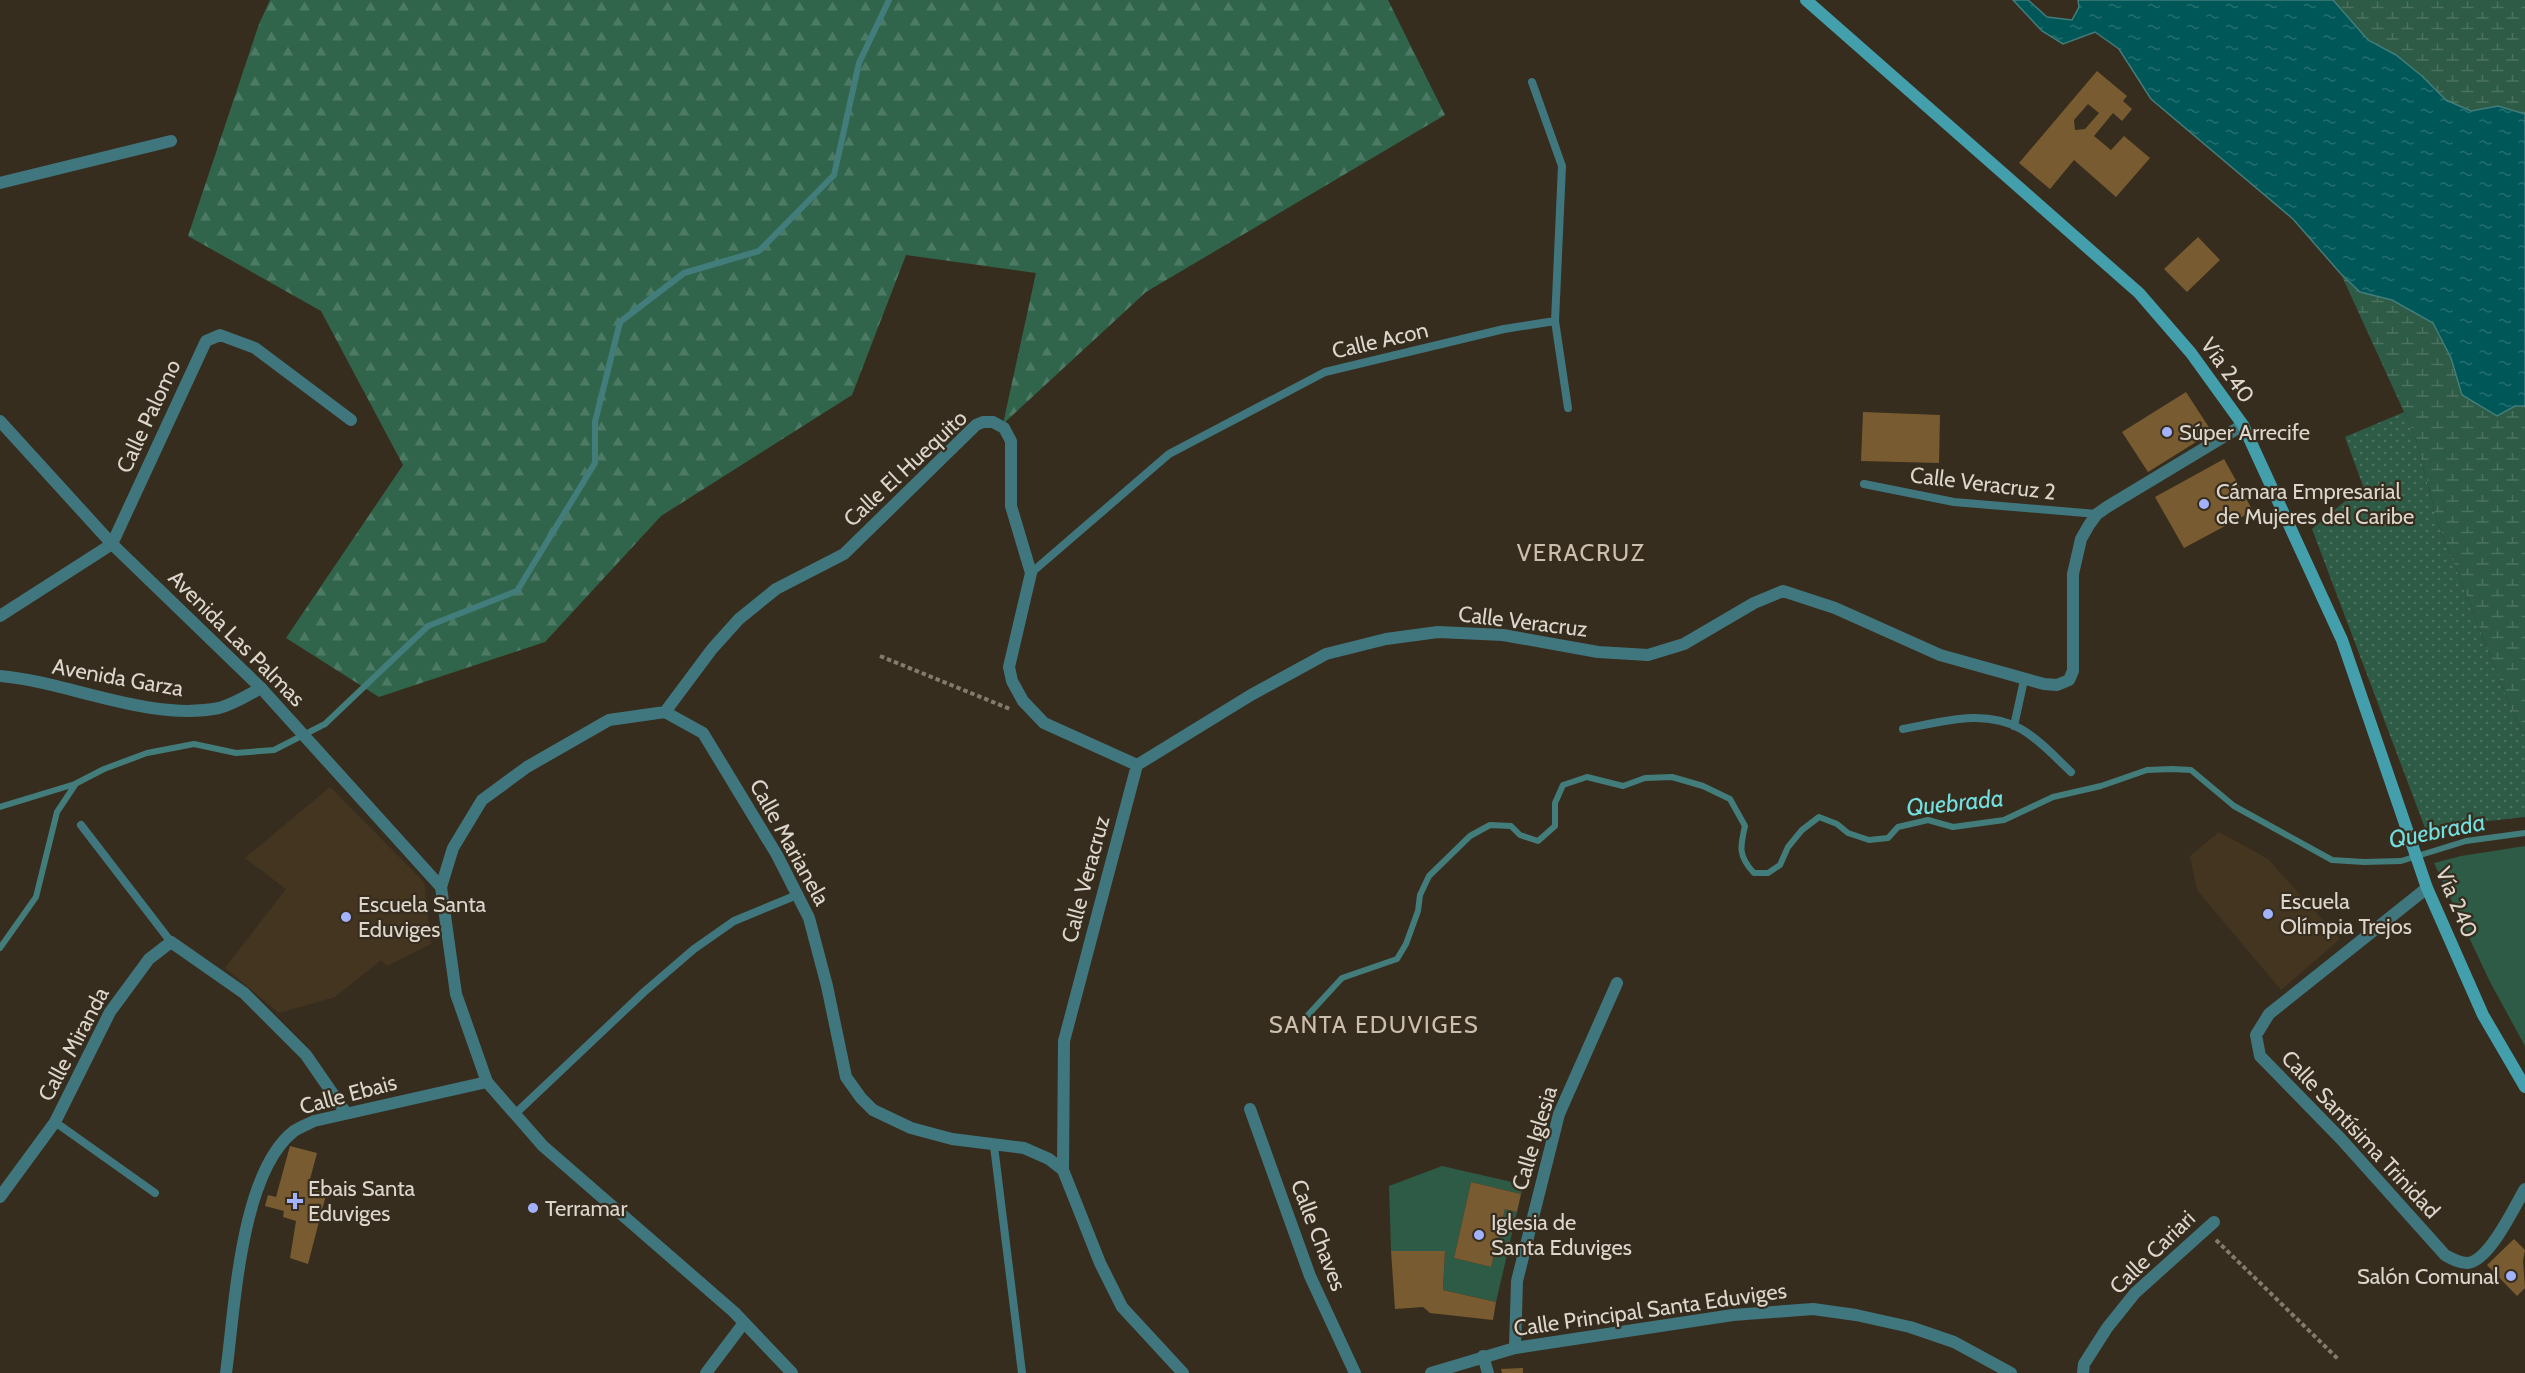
<svg xmlns="http://www.w3.org/2000/svg" width="2525" height="1373" font-family="Cabin,sans-serif">
  <style>
    .built { fill: #443520 }
    .grass { fill: url(#grass-dots) }
    .forest { fill: url(#forest-firs) }
    .wetland { fill: url(#wetland-marsh) }
    .green { fill: #2d5b45 }
    .water { fill: url(#water-ripples); stroke: #427d7b; stroke-width: 1.5 }
    .lines { fill: none; stroke-linecap: round; stroke-linejoin: round }
    .stream { stroke: #427d7b; stroke-width: 6 }
    .building { fill: #785b30; fill-rule: evenodd }
    .path { stroke: #837b6e; stroke-width: 4; stroke-dasharray: 4.5 3; stroke-linecap: butt }
    .service { stroke: #40777e; stroke-width: 8 }
    .minor { stroke: #40777e; stroke-width: 12 }
    .tertiary { stroke: #40777e; stroke-width: 12 }
    .secondary { stroke: #429fab; stroke-width: 12 }
    .poi-dot { fill: #a3b2fd; stroke: #372d1e; stroke-width: 2 }
    .labels { text-anchor: middle; stroke-width: 4.5; stroke-linejoin: round; paint-order: stroke }
    .street-label { font-size: 22px; fill: #dcd6cc; stroke: #372d1e }
    .poi-label { font-size: 22px; fill: #dcd6cc; stroke: #372d1e; text-anchor: start }
    .neighbourhood-label { font-size: 24px; letter-spacing: 1.5px; fill: #ccbfad; stroke: #372d1e }
    .water-label { font-size: 24px; font-style: italic; fill: #72dfe0; stroke: #372d1e }
  </style>
  <defs>
    <pattern id="grass-dots" width="8" height="8" patternUnits="userSpaceOnUse" patternTransform="scale(1.5)"><rect width="8" height="8" fill="#2d5b45"/><path d="M2 2h.1M6 6h.1" fill="none" stroke="#4b725f" stroke-width="1.8" stroke-linecap="round"/></pattern>
    <pattern id="forest-firs" width="22" height="20" patternUnits="userSpaceOnUse" patternTransform="scale(1.5)"><rect width="22" height="20" fill="#30654b"/><path d="M5 1l3.5 6h-7zM16 11l3.5 6h-7z" fill="#4d7a64"/></pattern>
    <pattern id="wetland-marsh" width="20" height="14" patternUnits="userSpaceOnUse" patternTransform="scale(1.5)"><rect width="20" height="14" fill="#2d5b45"/><path d="M1 5h8M5 5V1M11 12h8M15 12V8" fill="none" stroke="#4b725f"/></pattern>
    <pattern id="water-ripples" width="26" height="14" patternUnits="userSpaceOnUse" patternTransform="scale(1.5)"><rect width="26" height="14" fill="#005758"/><path d="M2 4q2-2 4 0t4 0M15 11q2-2 4 0t4 0" fill="none" stroke="#256e6f"/></pattern>
  </defs>
  <rect width="100%" height="100%" fill="#372d1e"/>
  <path class="built" d="M 330,787 L 424,882 L 431,944 L 387,966 L 381,960 L 335,997 L 279,1013 L 225,968 L 286,889 L 245,858 Z
    M 2219,832 L 2268,859 L 2340,939 L 2281,990 L 2197,890 L 2190,856 Z"/>
  <path class="grass" d="M 2404,412 L 2415,436 L 2437,520 L 2510,706 L 2525,737 L 2525,817 L 2425,828 L 2312,529 L 2363,486 L 2345,437 Z"/>
  <path class="forest" d="M 270,0 L 1388,0 L 1445,115 L 1146,292 L 1003,424 L 1036,273 L 906,255 L 852,395 L 661,516 L 545,642 L 379,697 L 286,638 L 403,465 L 321,311 L 188,236 L 259,24 Z"/>
  <path class="wetland" d="M 2333,0 L 2525,0 L 2525,114 L 2498,106 L 2471,111 L 2446,100 L 2422,76 L 2396,55 L 2368,40 Z
    M 2341,274 L 2360,292 L 2392,300 L 2433,323 L 2451,358 L 2462,395 L 2497,416 L 2515,406 L 2525,406 L 2525,737 L 2510,706 L 2437,520 L 2415,436 Z"/>
  <path class="green" d="M 2525,846 L 2525,1046 L 2490,982 L 2434,863 L 2461,856 Z
    M 1442,1166 L 1525,1185 L 1521,1194 L 1471,1182 L 1454,1258 L 1491,1267 L 1505,1209 L 1517,1212 L 1496,1302 L 1443,1290 L 1445,1251 L 1391,1251 L 1389,1186 Z"/>
  <path class="water" d="M 2013,0 L 2028,0 L 2047,17 L 2072,20 L 2079,7 L 2078,0 L 2333,0 L 2368,40 L 2396,55 L 2422,76 L 2446,100 L 2471,111 L 2498,106 L 2525,114 L 2525,406 L 2515,406 L 2497,416 L 2462,395 L 2451,358 L 2433,323 L 2392,300 L 2360,292 L 2341,274 L 2293,219 L 2151,99 L 2119,49 L 2095,32 L 2063,44 L 2042,31 Z"/>
  <g class="lines">
    <path class="stream" d="M 0,807 L 75,784 L 104,769 L 147,753 L 194,744 L 236,753 L 274,750 L 325,724 L 428,626 L 517,591 L 595,463 L 595,422 L 620,322 L 684,273 L 759,251 L 834,175 L 859,63 L 889,0
      M 0,948 L 36,897 L 57,812 L 75,785
      M 1307,1016 L 1342,978 L 1397,959 L 1406,944 L 1418,911 L 1420,895 L 1429,876 L 1470,836 L 1490,825 L 1511,826 L 1520,835 L 1538,841 L 1555,826 L 1555,803 L 1563,785 L 1587,777 L 1623,786 L 1645,778 L 1672,777 L 1703,786 L 1730,799 L 1745,826 C 1740,847 1738,856 1754,873 L 1768,873 L 1780,865 L 1788,847 L 1802,830 L 1819,817 L 1837,824 L 1848,833 L 1869,840 L 1888,838 L 1898,827 L 1928,820 L 1953,827 L 2004,820 L 2053,797 L 2101,786 L 2147,770 L 2172,769 L 2191,770 L 2234,806 L 2332,860 L 2364,862 L 2401,861 L 2466,841 L 2525,833"/>
  </g>
  <path class="building" d="M 2097,71 L 2127,96 L 2123,101 L 2132,109 L 2122,121 L 2113,113 L 2094,136 L 2111,150 L 2124,136 L 2150,158 L 2116,197 L 2074,160 L 2050,189 L 2019,163 ZM 2088,104 L 2099,113 L 2085,129 L 2075,130 L 2074,120 Z
    M 2198,237 L 2220,260 L 2187,292 L 2164,269 Z
    M 2186,392 L 2212,432 L 2148,472 L 2122,432 Z
    M 1863,412 L 1940,415 L 1939,463 L 1861,461 Z
    M 2224,459 L 2253,511 L 2184,548 L 2155,497 Z
    M 290,1146 L 317,1153 L 308,1187 L 327,1191 L 308,1264 L 290,1258 L 296,1221 L 283,1217 L 284,1211 L 265,1206 L 268,1195 L 276,1197 Z
    M 1471,1182 L 1521,1194 L 1517,1212 L 1505,1209 L 1491,1267 L 1454,1258 Z
    M 2514,1239 L 2525,1250 L 2523,1261 L 2525,1288 L 2517,1296 L 2487,1265 Z
    M 1391,1251 L 1445,1251 L 1443,1290 L 1496,1302 L 1493,1320 L 1430,1313 L 1423,1307 L 1395,1309 Z
    M 1523,1368 L 1523,1373 L 1502,1373 L 1501,1369 Z"/>
  <g class="lines">
    <path class="path" d="M 880,656 L 1010,709
      M 2216,1240 L 2338,1359"/>
    <path class="service" d="M 1555,321 L 1568,408
      M 1864,484 L 1954,502 L 2097,514
      M 1031,573 L 1169,454 L 1325,372 L 1504,329 L 1555,321 L 1562,166 L 1532,82
      M 2014,726 L 2024,680
      M 1903,729 C 1941,722 1985,708 2021,729 C 2040,740 2055,757 2071,772
      M 81,825 L 171,942
      M 515,1114 L 644,992 L 694,949 L 734,921 L 797,895
      M 55,1122 L 155,1193
      M 994,1146 L 1022,1373"/>
    <path class="minor" d="M 0,183 L 171,141
      M 0,616 L 112,544 L 206,341 L 220,335 L 255,348 L 351,420
      M 0,676 C 69,682 150,722 219,708 C 234,704 248,695 261,688
      M 665,712 L 712,649 L 739,619 L 776,589 L 844,554 L 976,425 L 983,422 L 993,422 L 1004,428 L 1011,441 L 1011,506 L 1031,573 L 1009,667 L 1012,681 L 1023,701 L 1044,723 L 1137,765
      M 441,887 L 453,848 L 482,800 L 527,767 L 609,720 L 665,712 L 703,733 L 777,855 L 809,918 L 827,986 L 846,1077 L 861,1098 L 873,1110 L 911,1128 L 952,1139 L 1024,1148 L 1049,1159 L 1063,1170
      M 2427,888 L 2269,1014 L 2256,1035 L 2260,1056 L 2341,1139 L 2445,1255 C 2452,1259 2459,1263 2467,1263 C 2489,1262 2514,1207 2525,1189
      M 1250,1109 L 1310,1276 L 1355,1373
      M 0,1197 L 55,1122 L 110,1012 L 149,959 L 171,942 L 244,993 L 306,1055 L 346,1113
      M 1515,1348 L 1517,1281 L 1559,1114 L 1617,983
      M 1483,1356 L 1488,1373
      M 226,1373 C 235,1308 240,1173 294,1131 C 300,1127 308,1124 314,1121 L 487,1082
      M 706,1373 L 743,1324
      M 1183,1373 L 1122,1307 L 1100,1263 L 1063,1170 L 1064,1041 L 1137,765 L 1251,695 L 1326,654 L 1386,639 L 1438,632 L 1503,635 L 1598,652 L 1648,655 L 1684,644 L 1754,603 L 1783,591 L 1835,608 L 1940,655 L 2044,684 L 2057,685 L 2069,680 L 2073,671 L 2073,574 L 2081,539 L 2089,525 L 2097,514 L 2107,507 L 2243,425
      M 2083,1373 L 2084,1364 L 2107,1328 L 2135,1293 L 2214,1222"/>
    <path class="tertiary" d="M 0,421 L 112,544 L 261,688 L 441,887 L 456,994 L 487,1082 L 543,1146 L 734,1312 L 792,1373
      M 1431,1373 L 1515,1348 L 1733,1315 L 1813,1309 L 1856,1315 L 1910,1327 L 1954,1342 L 2011,1373"/>
    <path class="secondary" d="M 1806,0 L 2139,293 L 2191,353 L 2243,425 L 2342,640 L 2427,888 L 2483,1015 L 2525,1087"/>
  </g>
  <g class="poi-dot">
    <circle cx="2167" cy="432" r="6"/>
    <circle cx="2204" cy="504" r="6"/>
    <circle cx="2268" cy="914" r="6"/>
    <circle cx="346" cy="917" r="6"/>
    <path d="M292 1192h6v6h6v6h-6v6h-6v-6h-6v-6h6z"/>
    <circle cx="533" cy="1208" r="6"/>
    <circle cx="1479" cy="1235" r="6"/>
    <circle cx="2511" cy="1276" r="6"/>
  </g>
  <g class="labels">
    <g class="street-label">
      <text transform="translate(1380 340) rotate(-13)" y="8">Calle Acon</text>
      <text transform="translate(2228 370) rotate(54)" y="8">Vía 240</text>
      <text transform="translate(148 416) rotate(-65)" y="8">Calle Palomo</text>
      <text transform="translate(905 468) rotate(-43)" y="8">Calle El Huequito</text>
      <text transform="translate(1983 483) rotate(7)" y="8">Calle Veracruz 2</text>
      <text transform="translate(1523 621) rotate(7)" y="8">Calle Veracruz</text>
      <text transform="translate(237 638) rotate(45)" y="8">Avenida Las Palmas</text>
      <text transform="translate(118 677) rotate(10)" y="8">Avenida Garza</text>
      <text transform="translate(790 842) rotate(61)" y="8">Calle Marianela</text>
      <text transform="translate(1085 879) rotate(-75)" y="8">Calle Veracruz</text>
      <text transform="translate(2457 902) rotate(67)" y="8">Vía 240</text>
      <text transform="translate(73 1044) rotate(-62)" y="8">Calle Miranda</text>
      <text transform="translate(348 1094) rotate(-15)" y="8">Calle Ebais</text>
      <text transform="translate(2361 1134) rotate(47)" y="8">Calle Santísima Trinidad</text>
      <text transform="translate(1534 1138) rotate(-73)" y="8">Calle Iglesia</text>
      <text transform="translate(1319 1235) rotate(69)" y="8">Calle Chaves</text>
      <text transform="translate(2152 1252) rotate(-44)" y="8">Calle Cariari</text>
      <text transform="translate(1650 1309) rotate(-8)" y="8">Calle Principal Santa Eduviges</text>
    </g>
    <g class="poi-label">
      <text x="2179" y="440">Súper Arrecife</text>
      <text x="2216" y="499">Cámara Empresarial<tspan x="2216" dy="25">de Mujeres del Caribe</tspan></text>
      <text x="2280" y="909">Escuela<tspan x="2280" dy="25">Olímpia Trejos</tspan></text>
      <text x="358" y="912">Escuela Santa<tspan x="358" dy="25">Eduviges</tspan></text>
      <text x="308" y="1196">Ebais Santa<tspan x="308" dy="25">Eduviges</tspan></text>
      <text x="545" y="1216">Terramar</text>
      <text x="1491" y="1230">Iglesia de<tspan x="1491" dy="25">Santa Eduviges</tspan></text>
      <text x="2499" y="1284" text-anchor="end">Salón Comunal</text>
    </g>
    <g class="neighbourhood-label">
      <text x="1581" y="561">VERACRUZ</text>
      <text x="1374" y="1033">SANTA EDUVIGES</text>
    </g>
    <g class="water-label">
      <text transform="translate(1955 803) rotate(-6)" y="8">Quebrada</text>
      <text transform="translate(2437 831) rotate(-11)" y="8">Quebrada</text>
    </g>
  </g>
</svg>
